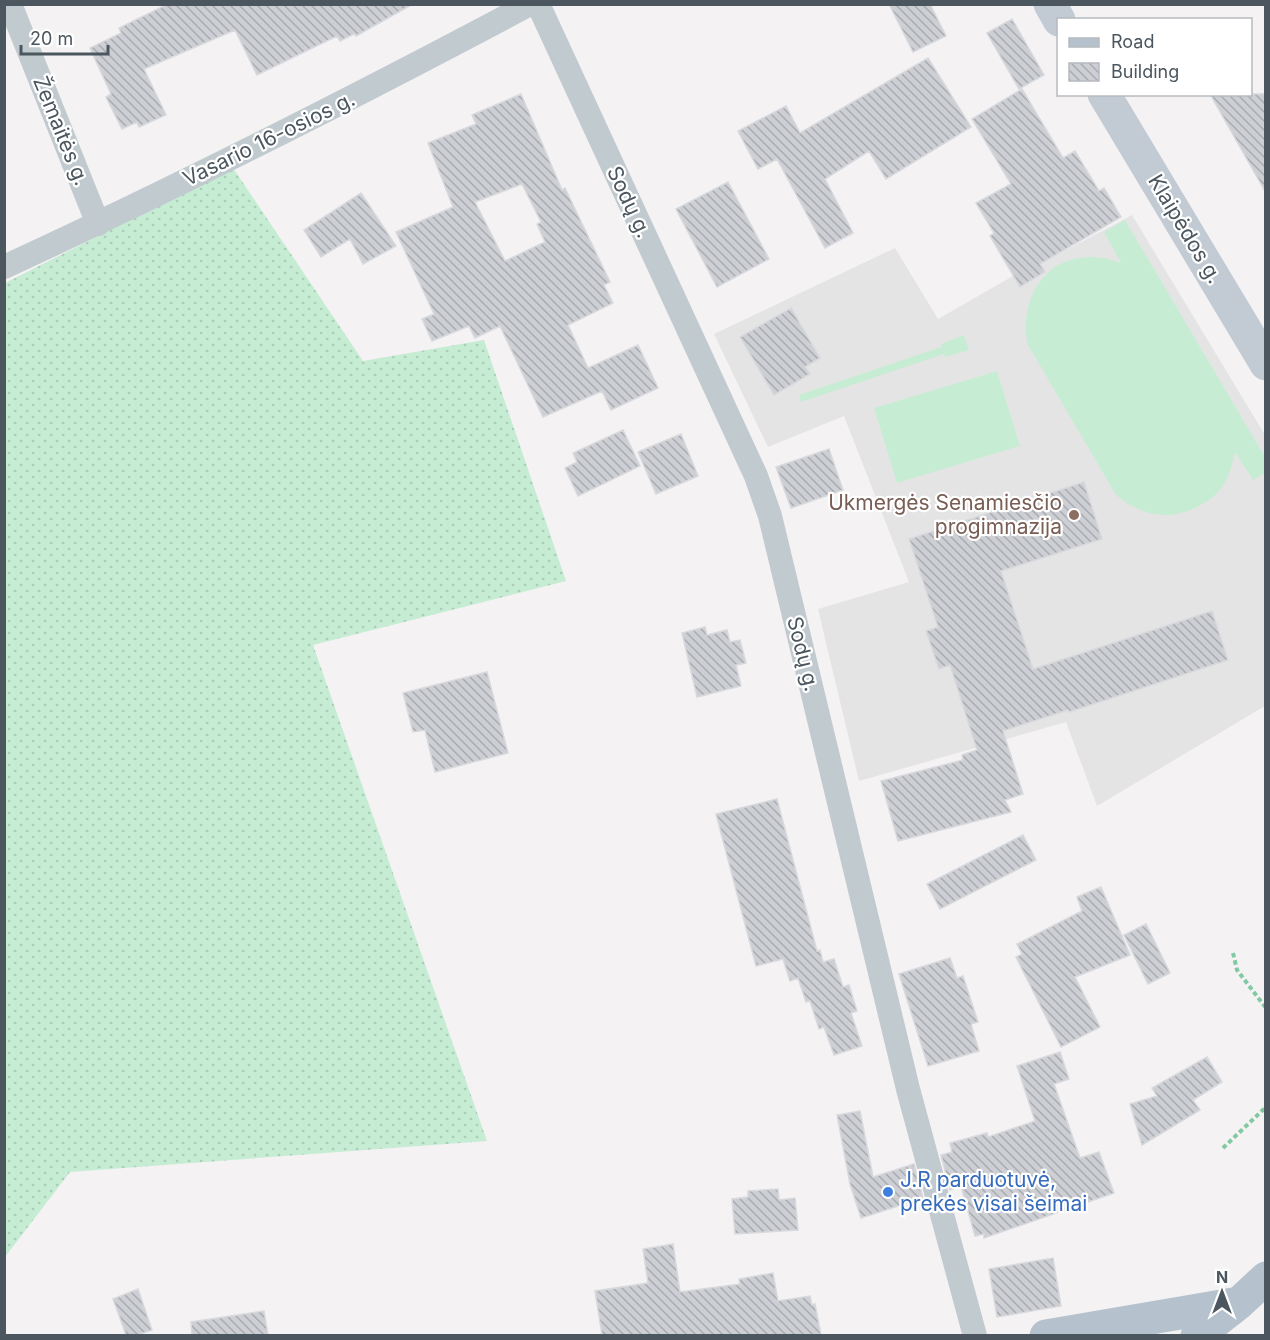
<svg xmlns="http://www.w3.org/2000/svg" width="1270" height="1340" font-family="Inter,sans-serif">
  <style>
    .education { fill: #e5e4e4 }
    .grass { fill: url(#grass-dots) }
    .garden { fill: #c6edd4 }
    .building { fill: url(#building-back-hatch); stroke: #d7d9dd; stroke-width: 1.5; fill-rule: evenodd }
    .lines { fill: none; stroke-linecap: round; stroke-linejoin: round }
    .path { stroke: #80c9a3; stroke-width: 4; stroke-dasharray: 4.5 3; stroke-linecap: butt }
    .street { stroke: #c1cacf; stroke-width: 24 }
    .secondary { stroke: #c2cbd4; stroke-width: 33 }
    .primary { stroke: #b5c2ce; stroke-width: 33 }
    .education-dot { fill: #8d6e63; stroke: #fff; stroke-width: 2 }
    .shop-dot { fill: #3f7fe0; stroke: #fff; stroke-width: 2 }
    .labels { text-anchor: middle; stroke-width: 4.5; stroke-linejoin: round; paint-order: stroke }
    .street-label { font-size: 21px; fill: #4b565e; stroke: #fff }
    .education-label { font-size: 21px; fill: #785e54; stroke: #fff; text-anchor: end }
    .shop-label { font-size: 21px; fill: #366cbe; stroke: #fff; text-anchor: start }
  </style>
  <defs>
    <pattern id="grass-dots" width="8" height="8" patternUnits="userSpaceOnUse" patternTransform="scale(1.5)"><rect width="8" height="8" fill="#c6edd4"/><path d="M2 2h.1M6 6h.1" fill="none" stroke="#accdb8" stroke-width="1.8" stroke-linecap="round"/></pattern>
    <pattern id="building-back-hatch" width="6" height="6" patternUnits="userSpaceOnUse" patternTransform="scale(1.5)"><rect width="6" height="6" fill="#cdcfd4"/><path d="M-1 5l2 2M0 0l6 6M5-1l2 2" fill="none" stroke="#a8abaf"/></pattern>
  </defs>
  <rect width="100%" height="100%" fill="#f4f2f3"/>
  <path class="education" d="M 1132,215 L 1265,435 L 1265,706 L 1097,806 L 1066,722 L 859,781 L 818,609 L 909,582 L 844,416 L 768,447 L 714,334 L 895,248 L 938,319 L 1013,276 L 1020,287 L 1045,273 L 1040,264 Z"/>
  <path class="grass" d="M 233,168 L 363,361 L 484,340 L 566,581 L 313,645 L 487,1141 L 70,1172 L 5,1257 L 5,283 Z"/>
  <path class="garden" d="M 1125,220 L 1265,457 L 1265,473 L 1253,480 L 1235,452 C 1232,464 1230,476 1222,487 C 1216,496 1207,502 1197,507 C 1168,522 1140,515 1116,495 L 1028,345 C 1018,301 1044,255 1093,257 C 1103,257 1112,260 1121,263 L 1104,232 Z
    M 964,335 L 969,350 L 945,357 L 944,354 L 801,402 L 799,395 L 941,347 L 941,344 Z
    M 997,371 L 1020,446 L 897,483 L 874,408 Z"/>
  <path class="building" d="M 168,4 L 413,4 L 356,36 L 354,34 L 340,41 L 337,36 L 257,75 L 235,30 L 144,69 L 166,115 L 139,127 L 137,122 L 122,129 L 106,97 L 111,94 L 90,48 L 121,33 L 119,28 Z
    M 889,4 L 930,4 L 946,36 L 913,52 Z
    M 1012,19 L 1044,75 L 1019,89 L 987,33 Z
    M 928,58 L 971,127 L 886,179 L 869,151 L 825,179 L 853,233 L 825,248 L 777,159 L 758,169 L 738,131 L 786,106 L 800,133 Z
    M 1022,89 L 1063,158 L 1075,151 L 1099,191 L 1104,188 L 1121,217 L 1040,264 L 1045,272 L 1020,287 L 990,236 L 994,233 L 976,203 L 1011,184 L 972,119 Z
    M 521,94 L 562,190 L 565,188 L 610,282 L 604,285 L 613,303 L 568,325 L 588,368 L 638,345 L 658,388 L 611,410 L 602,391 L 543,417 L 500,326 L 475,338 L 469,326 L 432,341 L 422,319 L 434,314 L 396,232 L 453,207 L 428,143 L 476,124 L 472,115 ZM 522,184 L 541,222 L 537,224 L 545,242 L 505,261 L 475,202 Z
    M 1210,94 L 1266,94 L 1266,193 Z
    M 728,182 L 769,259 L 717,287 L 676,209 Z
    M 361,193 L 396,246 L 363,264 L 350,239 L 321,257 L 304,230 Z
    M 791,308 L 820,358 L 805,367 L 810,374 L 774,395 L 740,337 Z
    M 623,430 L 640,466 L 578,496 L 565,468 L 577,462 L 573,453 Z
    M 681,434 L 698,476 L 656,494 L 638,452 Z
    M 829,449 L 843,490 L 791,508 L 776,467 Z
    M 1084,482 L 1102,539 L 1001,571 L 1033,669 L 1212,611 L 1228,660 L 1069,712 L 1068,710 L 1003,731 L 1023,794 L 1005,800 L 1011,812 L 898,841 L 881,781 L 963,760 L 962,755 L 977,750 L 950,665 L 939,669 L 926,631 L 938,627 L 909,539 Z
    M 705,627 L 707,635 L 727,630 L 730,642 L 740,640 L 746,663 L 736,665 L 741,686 L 697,697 L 682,633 Z
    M 487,672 L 508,753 L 435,772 L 425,730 L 413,732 L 403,693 Z
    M 777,799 L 817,951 L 820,950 L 823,962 L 834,959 L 843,987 L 849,985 L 857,1011 L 851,1013 L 862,1046 L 834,1055 L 824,1027 L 819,1029 L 810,1001 L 806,1002 L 798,978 L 790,981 L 783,959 L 756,966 L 716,814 Z
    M 1023,835 L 1036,860 L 940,909 L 927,884 Z
    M 1101,887 L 1130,955 L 1075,977 L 1100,1027 L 1061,1047 L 1016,957 L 1022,954 L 1017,944 L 1082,911 L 1077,897 Z
    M 1146,924 L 1170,973 L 1148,984 L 1124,935 Z
    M 950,958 L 957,978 L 963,976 L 978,1022 L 971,1024 L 979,1051 L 928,1066 L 899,974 Z
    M 1060,1052 L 1069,1079 L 1054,1084 L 1080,1158 L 1099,1152 L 1114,1193 L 984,1238 L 984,1234 L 975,1236 L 961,1186 L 950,1190 L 941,1155 L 952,1152 L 950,1143 L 987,1133 L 988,1137 L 1035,1121 L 1017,1066 Z
    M 1207,1057 L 1222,1082 L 1193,1100 L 1200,1110 L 1142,1145 L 1130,1104 L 1157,1096 L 1152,1088 Z
    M 860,1111 L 873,1177 L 914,1164 L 923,1198 L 861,1218 L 850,1184 L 837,1115 Z
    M 778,1189 L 779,1200 L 795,1198 L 798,1230 L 735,1234 L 732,1199 L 748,1197 L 748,1191 Z
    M 673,1244 L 680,1292 L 740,1284 L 739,1279 L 773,1273 L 778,1301 L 810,1296 L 812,1305 L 815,1304 L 821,1335 L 602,1335 L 595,1291 L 648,1283 L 643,1249 Z
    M 1053,1258 L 1061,1306 L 997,1317 L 989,1269 Z
    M 138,1289 L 152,1330 L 137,1335 L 126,1335 L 113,1299 Z
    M 264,1311 L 268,1335 L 192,1335 L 191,1322 Z"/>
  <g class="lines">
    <path class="path" d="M 1233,953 L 1237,970 L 1266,1008
      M 1223,1148 L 1266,1107"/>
    <path class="street" d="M 10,4 L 98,224
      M 538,4 L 756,476 L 770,516 L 908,1089 L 975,1336
      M 4,267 C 182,185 357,96 530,4"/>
    <path class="secondary" d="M 1050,4 L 1059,20
      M 1104,94 L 1266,364"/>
    <path class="primary" d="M 1046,1336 L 1239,1303
      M 1197,1336 L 1239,1303 L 1266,1278"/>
  </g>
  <circle class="education-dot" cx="1074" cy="515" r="6"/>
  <circle class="shop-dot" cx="888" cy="1192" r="6"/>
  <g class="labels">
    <g class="street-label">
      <text transform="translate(61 131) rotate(68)" y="7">Žemaitės g.</text>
      <text transform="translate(269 139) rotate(-26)" y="7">Vasario 16-osios g.</text>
      <text transform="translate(629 202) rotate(65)" y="7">Sodų g.</text>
      <text transform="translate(1185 229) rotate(59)" y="7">Klaipėdos g.</text>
      <text transform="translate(803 654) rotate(76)" y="7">Sodų g.</text>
    </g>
    <g class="education-label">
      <text x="1062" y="510">Ukmergės Senamiesčio<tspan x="1062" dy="24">progimnazija</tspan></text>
    </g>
    <g class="shop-label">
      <text x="900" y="1187">J.R parduotuvė,<tspan x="900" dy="24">prekės visai šeimai</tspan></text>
    </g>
  </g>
  <rect width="1270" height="1340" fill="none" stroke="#4b565e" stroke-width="12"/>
  <rect x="1057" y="18" width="195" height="78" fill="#ffffff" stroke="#b7bbbf" stroke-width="1.5"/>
  <rect x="1069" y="38" width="30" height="9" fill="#b5c2ce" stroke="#b7bbbf" stroke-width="1.5"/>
  <text x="1111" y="48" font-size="18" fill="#4b565e">Road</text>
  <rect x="1069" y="63" width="30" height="18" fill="url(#building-back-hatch)" stroke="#b7bbbf" stroke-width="1.5"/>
  <text x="1111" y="78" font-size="18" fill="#4b565e">Building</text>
  <g transform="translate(1222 1292)" stroke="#ffffff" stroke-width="4.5" paint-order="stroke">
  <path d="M0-4.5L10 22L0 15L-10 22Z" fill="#4b565e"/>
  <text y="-9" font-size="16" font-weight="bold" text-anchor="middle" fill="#4b565e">N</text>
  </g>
  <path d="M21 45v9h87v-9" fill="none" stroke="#4b565e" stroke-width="3"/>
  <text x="30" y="45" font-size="18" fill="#4b565e" stroke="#ffffff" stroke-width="4.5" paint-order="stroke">20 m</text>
</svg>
